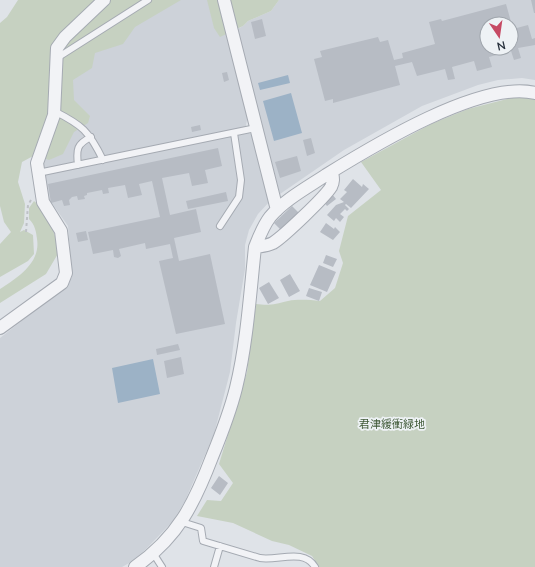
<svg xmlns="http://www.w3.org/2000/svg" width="535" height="567" font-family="Lato,'Noto Sans JP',sans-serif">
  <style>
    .built { fill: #cdd2d9; fill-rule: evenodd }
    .green { fill: #c6d1c1 }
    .water { fill: #9cb2c6 }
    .building { fill: #b7bcc4; fill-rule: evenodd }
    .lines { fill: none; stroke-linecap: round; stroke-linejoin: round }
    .service-casing { stroke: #a5aab2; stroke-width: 8 }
    .minor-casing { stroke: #a5aab2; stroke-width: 14 }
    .path { stroke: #bec1c6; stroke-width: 2; stroke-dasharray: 3 3; stroke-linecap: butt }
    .service { stroke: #f2f3f6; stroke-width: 6 }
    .minor { stroke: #f2f3f6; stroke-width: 12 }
    .labels { text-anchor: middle; stroke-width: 3.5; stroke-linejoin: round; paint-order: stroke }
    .park-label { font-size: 11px; fill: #3f5937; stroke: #eef2f5 }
  </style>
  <rect width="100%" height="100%" fill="#dfe3e8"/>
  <path class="built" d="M 157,0 L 221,0 L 248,115 L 246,125 L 248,132 L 252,135 L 260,170 L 270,201 L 258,214 L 249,230 L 245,245 L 245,269 L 236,323 L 230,372 L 214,434 L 185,501 L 173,521 L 146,549 L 131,562 L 122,567 L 0,567 L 0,338 L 67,285 L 72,277 L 68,226 L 49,199 L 37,149 L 59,80 Z
    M 279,0 L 535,0 L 535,80 L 522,78 L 498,80 L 478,85 L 422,106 L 344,150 L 280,194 L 236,30 L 243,26 L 248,21 L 271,11 ZM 487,24 L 511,24 L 511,48 L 487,48 Z"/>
  <path class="green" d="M 18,0 L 181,0 L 135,27 L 123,44 L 95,53 L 92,68 L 73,80 L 74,100 L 90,116 L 88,123 L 74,132 L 63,154 L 49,160 L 35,155 L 22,162 L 18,182 L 25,204 L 24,223 L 20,232 L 24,230 L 33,235 L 34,254 L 28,261 L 0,277 L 0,244 L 11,232 L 4,222 L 0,206 L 0,23 L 7,17 Z
    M 207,0 L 279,0 L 271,11 L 248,21 L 243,26 L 220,37 L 214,28 Z
    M 511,98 L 535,98 L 535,567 L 319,567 L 312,556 L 289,545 L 272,541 L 233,523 L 197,516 L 207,500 L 221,501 L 233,483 L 219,464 L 247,372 L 256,304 C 270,306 275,304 288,301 C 299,299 309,300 320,301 L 335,288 L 343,263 L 339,251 L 348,216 L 381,190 L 361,162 L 431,124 L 468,109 Z
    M 34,201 C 49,213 55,233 59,252 L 46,274 L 0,303 L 0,289 C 17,278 41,263 37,239 C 36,231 35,225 29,219 L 29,208 Z"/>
  <path class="water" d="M 288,75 L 290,83 L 260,90 L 258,83 Z
    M 291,93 L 302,133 L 274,141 L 263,101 Z
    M 153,359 L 160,394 L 118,403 L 112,368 Z"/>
  <path class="building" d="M 531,0 L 535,0 L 535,13 L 534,13 Z
    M 506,4 L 513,29 L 528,25 L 532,39 L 535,38 L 535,45 L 518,48 L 521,58 L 514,60 L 511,51 L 489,57 L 492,67 L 477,71 L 474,61 L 452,67 L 455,79 L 448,80 L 445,69 L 417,76 L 412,62 L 395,66 L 400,85 L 333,103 L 333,99 L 325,101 L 314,59 L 322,57 L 320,51 L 378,37 L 380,42 L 388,40 L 394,60 L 403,58 L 402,53 L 435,44 L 429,22 L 441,19 L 442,21 ZM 487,24 L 511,24 L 511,48 L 487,48 Z
    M 262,19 L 266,36 L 255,39 L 251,22 Z
    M 227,72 L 229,80 L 224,82 L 222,73 Z
    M 200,125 L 201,130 L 192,132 L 191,127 Z
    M 311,138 L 315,153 L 307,156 L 303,140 Z
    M 218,148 L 222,166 L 205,170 L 208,183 L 192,186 L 189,173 L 162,178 L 170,215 L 196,209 L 201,232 L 174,238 L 179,261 L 210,254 L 225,324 L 176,334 L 159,261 L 173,258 L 170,244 L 146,249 L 145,243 L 119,249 L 121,256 L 118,258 L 114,257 L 113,250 L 93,254 L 88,232 L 160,217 L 152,181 L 139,184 L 142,195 L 128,198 L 125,185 L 108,188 L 109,193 L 103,194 L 102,190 L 87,193 L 87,195 L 84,196 L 85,199 L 78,200 L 77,196 L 72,197 L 69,200 L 70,205 L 64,206 L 62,200 L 51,203 L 48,184 Z
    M 297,156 L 301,171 L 280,178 L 275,162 Z
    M 353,179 L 362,187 L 363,184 L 369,189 L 351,208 L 346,204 L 345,205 L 349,209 L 347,211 L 345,209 L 340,214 L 344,217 L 340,222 L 336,218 L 334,221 L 327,215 L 336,205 L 344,202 L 340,199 L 347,192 L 344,190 Z
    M 226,192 L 228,201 L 188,209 L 186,201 Z
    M 332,194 L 336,199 L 327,206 L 323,201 Z
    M 292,206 L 299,213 L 281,230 L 274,223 Z
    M 326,223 L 334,229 L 335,227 L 340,232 L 333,240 L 320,232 Z
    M 86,231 L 88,240 L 78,242 L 76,233 Z
    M 326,255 L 337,259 L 333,267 L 323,263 Z
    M 319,265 L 336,272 L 327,292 L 310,285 Z
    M 290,274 L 300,291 L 289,297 L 280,280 Z
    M 269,282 L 279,298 L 268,304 L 259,288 Z
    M 309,288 L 322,292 L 319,301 L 306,296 Z
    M 178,344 L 180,350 L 157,355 L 156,349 Z
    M 181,357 L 184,374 L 167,378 L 164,361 Z
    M 219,476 L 228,483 L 220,495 L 211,488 Z"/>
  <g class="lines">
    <g class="service-casing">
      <path id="service" d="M 57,58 L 148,0
        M 54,111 C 82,125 89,131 103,160
        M 78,165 C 76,149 77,144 91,137
        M 38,173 L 256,128
        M 220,226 L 239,197 L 241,180 L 234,133
        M 182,522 L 201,528 L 203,541 L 260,558 C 278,561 304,548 315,567
        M 153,553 L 162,567
        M 214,567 L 220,546"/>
    </g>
    <g class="minor-casing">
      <path id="minor" d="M 224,0 L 277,210
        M 255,247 C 262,246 267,246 273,243 C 284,236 325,197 331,187 C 334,181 333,178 332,172
        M 0,328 L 62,283 L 66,273 L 61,231 L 43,202 L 37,163 L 54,115 L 57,48 L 65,37 L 104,0
        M 135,567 C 178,537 194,504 212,457 C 221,435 230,412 236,388 C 247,343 250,294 255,247 C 259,237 263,226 270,217 C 284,200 308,187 326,175 C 373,146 481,80 535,93"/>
    </g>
    <path class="path" d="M 26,232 L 28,205 L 31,200"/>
    <use href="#service" class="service"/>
    <use href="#minor" class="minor"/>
  </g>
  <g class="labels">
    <g class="park-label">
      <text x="392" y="428">君津緩衝緑地</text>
    </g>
  </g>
  <g transform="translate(499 36) rotate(167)"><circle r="19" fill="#eef2f5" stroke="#9fa5ac"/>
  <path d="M0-3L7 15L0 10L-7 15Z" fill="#c64a64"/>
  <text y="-6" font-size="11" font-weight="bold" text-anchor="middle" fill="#29323e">N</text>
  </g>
</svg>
